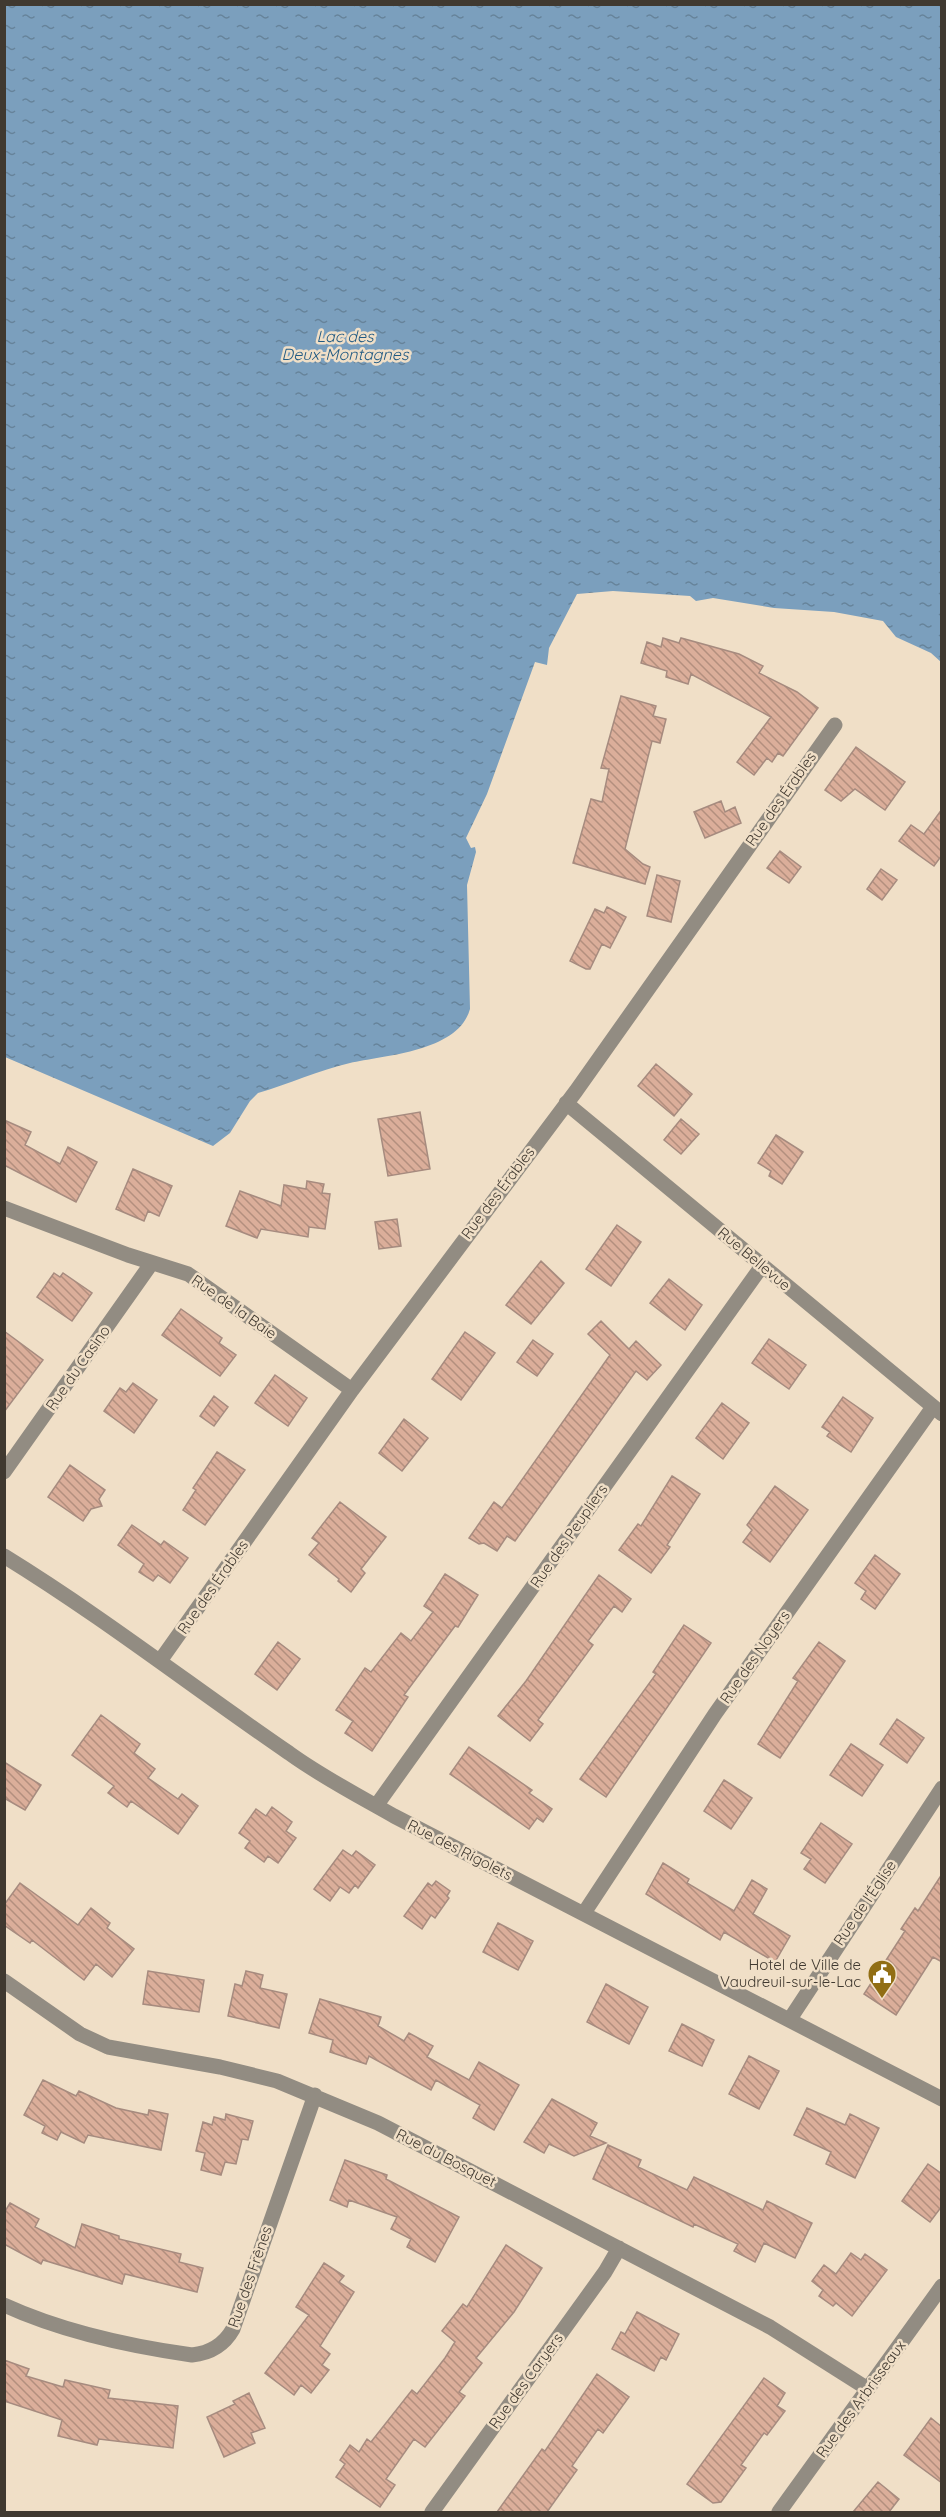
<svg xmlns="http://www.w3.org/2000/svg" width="946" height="2517" font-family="Quicksand,sans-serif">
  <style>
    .water { fill: url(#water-ripples) }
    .building { fill: url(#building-back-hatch); stroke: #a68b7f; stroke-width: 1.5 }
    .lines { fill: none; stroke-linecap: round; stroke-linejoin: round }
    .minor { stroke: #928c82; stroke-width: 15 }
    .labels { text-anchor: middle; stroke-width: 5; stroke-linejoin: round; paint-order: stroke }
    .street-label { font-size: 15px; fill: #403930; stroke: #f0dfc7 }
    .poi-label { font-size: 15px; fill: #403930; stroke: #f0dfc7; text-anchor: end }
    .water-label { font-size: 16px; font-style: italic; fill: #215a83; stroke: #f0dfc7 }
  </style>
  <defs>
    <pattern id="water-ripples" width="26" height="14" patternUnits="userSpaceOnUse" patternTransform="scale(1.5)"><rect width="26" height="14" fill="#7b9fbd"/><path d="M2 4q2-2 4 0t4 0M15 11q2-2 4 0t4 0" fill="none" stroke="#66839a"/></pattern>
    <pattern id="building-back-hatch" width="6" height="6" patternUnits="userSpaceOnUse" patternTransform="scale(1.5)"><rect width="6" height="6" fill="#dbae9a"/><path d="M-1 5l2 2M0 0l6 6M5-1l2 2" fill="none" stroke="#b38f7e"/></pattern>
  </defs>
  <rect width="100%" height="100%" fill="#f0dfc7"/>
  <path class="water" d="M 5,4 L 941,5 L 941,662 L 931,653 L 896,637 L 883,621 L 834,612 L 774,608 L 713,598 L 696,601 L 690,596 L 613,591 L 577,594 L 549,648 L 547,665 L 535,662 L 487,794 L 466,838 L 471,848 L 475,847 L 476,852 L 467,885 L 470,1009 C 458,1052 385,1055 350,1063 C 319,1070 289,1084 258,1093 L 250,1101 L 230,1133 L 213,1146 L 5,1057 Z"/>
  <path class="building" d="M 663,638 L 679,643 L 681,638 L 739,654 L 763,666 L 759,673 L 797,692 L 818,708 L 783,756 L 778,753 L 772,762 L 767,758 L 754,775 L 737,762 L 771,717 L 691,674 L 688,684 L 666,677 L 667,671 L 641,663 L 647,642 L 661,647 Z
    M 621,696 L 656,706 L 653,716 L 666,719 L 660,743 L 652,741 L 625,849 L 643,864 L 650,867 L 645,884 L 573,863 L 591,799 L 602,802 L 609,769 L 601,768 Z
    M 856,747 L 905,782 L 885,810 L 855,789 L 841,801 L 825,790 Z
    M 721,801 L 725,812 L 735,807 L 741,823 L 705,838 L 694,812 Z
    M 942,809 L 942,855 L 934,866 L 899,841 L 911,825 L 924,834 Z
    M 780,851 L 801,867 L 789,883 L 767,868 Z
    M 881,869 L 897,880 L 882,900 L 867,889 Z
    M 657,875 L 680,881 L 671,922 L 647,916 Z
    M 607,907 L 626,917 L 610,948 L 602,944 L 590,969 L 586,969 L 570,961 L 595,909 L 604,913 Z
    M 656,1064 L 692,1094 L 674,1116 L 638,1086 Z
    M 420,1112 L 430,1169 L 388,1176 L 378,1119 Z
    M 681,1119 L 699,1134 L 681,1154 L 664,1140 Z
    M 4,1120 L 31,1132 L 25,1145 L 60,1164 L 68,1147 L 97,1162 L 76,1202 L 4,1165 Z
    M 776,1135 L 803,1152 L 782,1184 L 769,1176 L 771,1171 L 758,1163 Z
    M 133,1169 L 172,1186 L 159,1216 L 148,1211 L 144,1221 L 116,1209 Z
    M 307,1181 L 324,1184 L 322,1193 L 330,1194 L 325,1229 L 309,1227 L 308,1237 L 261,1229 L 257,1238 L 226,1226 L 240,1191 L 281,1206 L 284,1185 L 306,1189 Z
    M 397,1219 L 401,1246 L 379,1249 L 375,1222 Z
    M 617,1225 L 641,1242 L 611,1286 L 586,1269 Z
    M 541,1261 L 564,1283 L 531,1324 L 506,1305 Z
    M 54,1273 L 60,1277 L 63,1273 L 92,1293 L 72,1321 L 37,1297 Z
    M 669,1279 L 702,1305 L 685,1330 L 650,1303 Z
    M 181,1309 L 222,1338 L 219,1343 L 236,1355 L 220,1376 L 162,1335 Z
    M 601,1321 L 629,1349 L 636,1341 L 661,1365 L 647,1380 L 636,1371 L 515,1541 L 507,1536 L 497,1551 L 484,1543 L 479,1544 L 469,1538 L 494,1502 L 502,1508 L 610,1355 L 588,1334 Z
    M 4,1331 L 43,1360 L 4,1412 Z
    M 465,1332 L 495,1353 L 461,1400 L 432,1379 Z
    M 769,1339 L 806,1365 L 789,1389 L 752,1363 Z
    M 533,1340 L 553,1354 L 537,1376 L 517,1362 Z
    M 275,1375 L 307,1398 L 288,1426 L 255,1403 Z
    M 133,1383 L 157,1400 L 134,1433 L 104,1411 L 120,1388 L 126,1392 Z
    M 214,1396 L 228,1407 L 214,1426 L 200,1416 Z
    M 843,1397 L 873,1418 L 851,1452 L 827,1436 L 830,1432 L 822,1427 Z
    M 722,1403 L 749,1423 L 723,1459 L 696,1438 Z
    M 404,1419 L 428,1438 L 402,1471 L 379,1453 Z
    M 217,1452 L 245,1470 L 205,1525 L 183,1510 L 196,1490 L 193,1488 Z
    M 70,1465 L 105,1490 L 99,1499 L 102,1506 L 91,1509 L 83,1521 L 48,1497 Z
    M 672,1476 L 700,1494 L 667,1545 L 670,1547 L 651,1573 L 619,1550 L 638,1524 L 641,1526 Z
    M 775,1486 L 808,1510 L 770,1562 L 743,1542 L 752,1530 L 747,1525 Z
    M 340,1502 L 386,1537 L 361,1569 L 365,1573 L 351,1592 L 338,1581 L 339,1579 L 309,1555 L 319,1543 L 312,1538 Z
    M 132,1525 L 161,1545 L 164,1541 L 188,1558 L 170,1583 L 158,1575 L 153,1581 L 139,1572 L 144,1564 L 118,1545 Z
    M 875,1555 L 900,1574 L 875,1609 L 861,1599 L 866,1591 L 855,1583 Z
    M 445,1574 L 478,1595 L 458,1627 L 455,1626 L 404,1695 L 408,1697 L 372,1751 L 345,1733 L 353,1721 L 336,1710 L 365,1668 L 371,1672 L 401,1633 L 411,1641 L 433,1612 L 424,1606 Z
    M 599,1575 L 631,1599 L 622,1612 L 614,1606 L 588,1641 L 593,1645 L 538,1720 L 543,1724 L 530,1741 L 498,1716 L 526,1681 Z
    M 684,1625 L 711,1643 L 606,1797 L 580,1779 L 656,1674 L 653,1672 Z
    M 278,1642 L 300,1659 L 277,1690 L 255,1674 Z
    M 819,1642 L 845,1661 L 780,1758 L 758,1744 L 798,1681 L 793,1678 Z
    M 101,1715 L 140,1744 L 134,1753 L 155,1769 L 148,1778 L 178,1799 L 182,1794 L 198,1806 L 178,1834 L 131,1801 L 127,1807 L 108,1793 L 114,1786 L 72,1755 Z
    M 897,1719 L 924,1738 L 907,1763 L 880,1744 Z
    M 851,1744 L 883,1765 L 862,1796 L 830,1775 Z
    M 469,1747 L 532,1790 L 529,1793 L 552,1809 L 543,1822 L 537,1818 L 529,1829 L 450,1774 Z
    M 4,1762 L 41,1785 L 25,1810 L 4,1798 Z
    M 724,1780 L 752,1798 L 731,1829 L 704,1811 Z
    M 272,1807 L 292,1822 L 286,1831 L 296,1838 L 278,1863 L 268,1856 L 264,1862 L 245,1848 L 250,1841 L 239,1833 L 256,1809 L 266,1816 Z
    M 821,1823 L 852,1844 L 825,1883 L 804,1869 L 811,1859 L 801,1853 Z
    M 343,1850 L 352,1856 L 356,1851 L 375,1865 L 358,1888 L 355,1885 L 349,1893 L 340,1887 L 330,1901 L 314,1889 Z
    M 663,1863 L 689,1879 L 687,1883 L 734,1911 L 752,1880 L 767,1889 L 753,1914 L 790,1936 L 775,1962 L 724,1932 L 720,1940 L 646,1894 Z
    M 942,1874 L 942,1962 L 933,1957 L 896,2015 L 864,1994 L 905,1931 L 901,1929 L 915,1908 L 918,1911 Z
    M 436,1881 L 450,1891 L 447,1896 L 449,1898 L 435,1918 L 431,1915 L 422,1929 L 404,1916 L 428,1883 L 432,1886 Z
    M 20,1883 L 78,1925 L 91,1908 L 110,1923 L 107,1928 L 134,1949 L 112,1977 L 96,1964 L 84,1980 L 32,1940 L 30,1943 L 4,1925 L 4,1905 Z
    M 498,1923 L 533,1941 L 518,1970 L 483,1952 Z
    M 148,1971 L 204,1980 L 199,2012 L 143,2004 Z
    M 246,1971 L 263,1975 L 260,1988 L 287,1994 L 279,2028 L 228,2016 L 235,1984 L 242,1986 Z
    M 606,1984 L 648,2007 L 629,2044 L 587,2022 Z
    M 320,1999 L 381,2017 L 378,2026 L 404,2041 L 409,2033 L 433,2046 L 427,2057 L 469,2080 L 479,2062 L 519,2085 L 494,2130 L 473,2118 L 480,2105 L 436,2080 L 431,2090 L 369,2056 L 366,2064 L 330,2052 L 333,2040 L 309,2033 Z
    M 682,2024 L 714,2040 L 702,2066 L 669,2051 Z
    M 749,2056 L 779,2071 L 759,2109 L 729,2094 Z
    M 43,2080 L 76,2096 L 79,2091 L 116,2108 L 148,2115 L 149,2110 L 168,2114 L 161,2150 L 88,2135 L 84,2143 L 61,2132 L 57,2140 L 42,2133 L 45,2126 L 24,2115 Z
    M 552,2099 L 597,2123 L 590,2136 L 606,2143 L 574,2156 L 549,2144 L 544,2153 L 524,2142 Z
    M 807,2108 L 845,2125 L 850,2114 L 879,2128 L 855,2178 L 826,2164 L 831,2152 L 794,2135 Z
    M 226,2114 L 253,2121 L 248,2140 L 242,2139 L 236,2164 L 225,2162 L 221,2175 L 201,2170 L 205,2153 L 196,2151 L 203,2122 L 212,2125 L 214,2117 L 225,2120 Z
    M 608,2145 L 641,2160 L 638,2167 L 687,2190 L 694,2177 L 763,2210 L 767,2201 L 812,2223 L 795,2258 L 764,2243 L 755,2262 L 734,2251 L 738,2244 L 694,2224 L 693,2227 L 593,2179 Z
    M 345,2160 L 387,2175 L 386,2179 L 459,2217 L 435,2262 L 407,2247 L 411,2239 L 391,2229 L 397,2217 L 349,2200 L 347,2207 L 330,2200 Z
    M 928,2164 L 942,2174 L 942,2206 L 930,2222 L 902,2201 Z
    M 10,2203 L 39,2219 L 35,2227 L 75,2248 L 82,2224 L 119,2236 L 119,2239 L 181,2254 L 179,2262 L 203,2268 L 197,2292 L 125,2274 L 122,2284 L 43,2260 L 41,2264 L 4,2244 L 4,2213 Z
    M 506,2245 L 542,2268 L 514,2312 L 476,2358 L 482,2363 L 459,2392 L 465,2396 L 425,2447 L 414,2439 L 386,2479 L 395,2485 L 380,2507 L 336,2477 L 345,2464 L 340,2460 L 350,2445 L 359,2452 L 367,2439 L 371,2442 L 412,2390 L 417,2394 L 445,2358 L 455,2342 L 442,2331 L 463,2304 L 467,2307 Z
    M 851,2253 L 861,2260 L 865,2254 L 887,2270 L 852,2316 L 836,2303 L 833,2306 L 819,2296 L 823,2290 L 812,2281 L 824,2265 L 836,2274 Z
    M 324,2263 L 344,2276 L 339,2282 L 354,2292 L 320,2346 L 330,2354 L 322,2365 L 329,2370 L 311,2393 L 301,2385 L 294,2395 L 265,2373 L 309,2315 L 296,2307 Z
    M 637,2312 L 679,2334 L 666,2360 L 661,2357 L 654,2371 L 612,2349 L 621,2332 L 625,2334 Z
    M 4,2360 L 29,2369 L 26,2376 L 63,2387 L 65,2380 L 110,2390 L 108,2398 L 178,2406 L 173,2448 L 99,2439 L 97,2445 L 58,2436 L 62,2420 L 4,2401 Z
    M 597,2374 L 629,2397 L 603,2433 L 598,2429 L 572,2466 L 577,2470 L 547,2512 L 497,2512 L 542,2449 L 545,2451 Z
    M 764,2378 L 785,2393 L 777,2406 L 785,2411 L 767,2435 L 764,2433 L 741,2465 L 746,2468 L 721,2502 L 713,2503 L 687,2484 Z
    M 249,2393 L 265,2428 L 251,2433 L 255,2443 L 224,2457 L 207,2417 L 235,2404 L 233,2401 Z
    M 931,2418 L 942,2427 L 942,2483 L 904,2455 Z
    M 878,2482 L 899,2499 L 889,2512 L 853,2512 Z"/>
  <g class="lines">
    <path class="minor" d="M 566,1103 L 942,1414
      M 4,1208 L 128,1255 L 188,1274 L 352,1390
      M 4,1472 L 151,1264
      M 4,1556 C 103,1617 194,1688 289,1753 C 322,1777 359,1796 394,1816 L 942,2099
      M 160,1661 L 352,1390 L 576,1091 L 835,725
      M 376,1806 L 762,1266
      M 584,1913 L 715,1714 L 933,1407
      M 4,1981 L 80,2034 L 108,2047 L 220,2067 L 277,2081 L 378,2123 L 770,2327 L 868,2389
      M 790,2019 L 942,1788
      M 4,2305 C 63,2332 128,2346 192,2355 C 211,2353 224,2345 233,2329 L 315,2095
      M 432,2512 L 605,2272 L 619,2248
      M 779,2512 L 942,2286"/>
  </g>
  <defs>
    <g id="civic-pin" transform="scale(1.5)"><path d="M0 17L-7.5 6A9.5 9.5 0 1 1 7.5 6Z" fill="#916e14" stroke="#f0dfc7"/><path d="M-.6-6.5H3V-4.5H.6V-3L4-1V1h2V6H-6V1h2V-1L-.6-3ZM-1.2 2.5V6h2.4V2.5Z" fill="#fff"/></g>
  </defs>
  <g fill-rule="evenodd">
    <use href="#civic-pin" x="882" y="1974"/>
  </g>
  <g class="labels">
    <g class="street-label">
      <text transform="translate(781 799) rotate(-55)" y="5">Rue des Érables</text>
      <text transform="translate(498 1193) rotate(-53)" y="5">Rue des Érables</text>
      <text transform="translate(754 1259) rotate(40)" y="5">Rue Bellevue</text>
      <text transform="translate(234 1307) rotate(35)" y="5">Rue de la Baie</text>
      <text transform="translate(78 1368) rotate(-55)" y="5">Rue du Casino</text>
      <text transform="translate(569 1536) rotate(-55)" y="5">Rue des Peupliers</text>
      <text transform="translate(213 1587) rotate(-55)" y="5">Rue des Érables</text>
      <text transform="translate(755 1657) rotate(-55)" y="5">Rue des Noyers</text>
      <text transform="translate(460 1850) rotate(27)" y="5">Rue des Rigolets</text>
      <text transform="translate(865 1903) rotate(-56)" y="5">Rue de l'Église</text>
      <text transform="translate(446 2158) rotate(27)" y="5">Rue du Bosquet</text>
      <text transform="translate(250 2277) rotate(-71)" y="5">Rue des Frênes</text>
      <text transform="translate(526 2381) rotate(-54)" y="5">Rue des Caryers</text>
      <text transform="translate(861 2399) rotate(-54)" y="5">Rue des Arbrisseaux</text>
    </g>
    <g class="poi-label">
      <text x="861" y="1970">Hotel de Ville de<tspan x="861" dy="17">Vaudreuil-sur-le-Lac</tspan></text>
    </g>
    <g class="water-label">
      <text x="345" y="342">Lac des<tspan x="345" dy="18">Deux-Montagnes</tspan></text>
    </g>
  </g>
  <rect width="946" height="2517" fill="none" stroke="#403930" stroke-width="12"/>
</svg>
